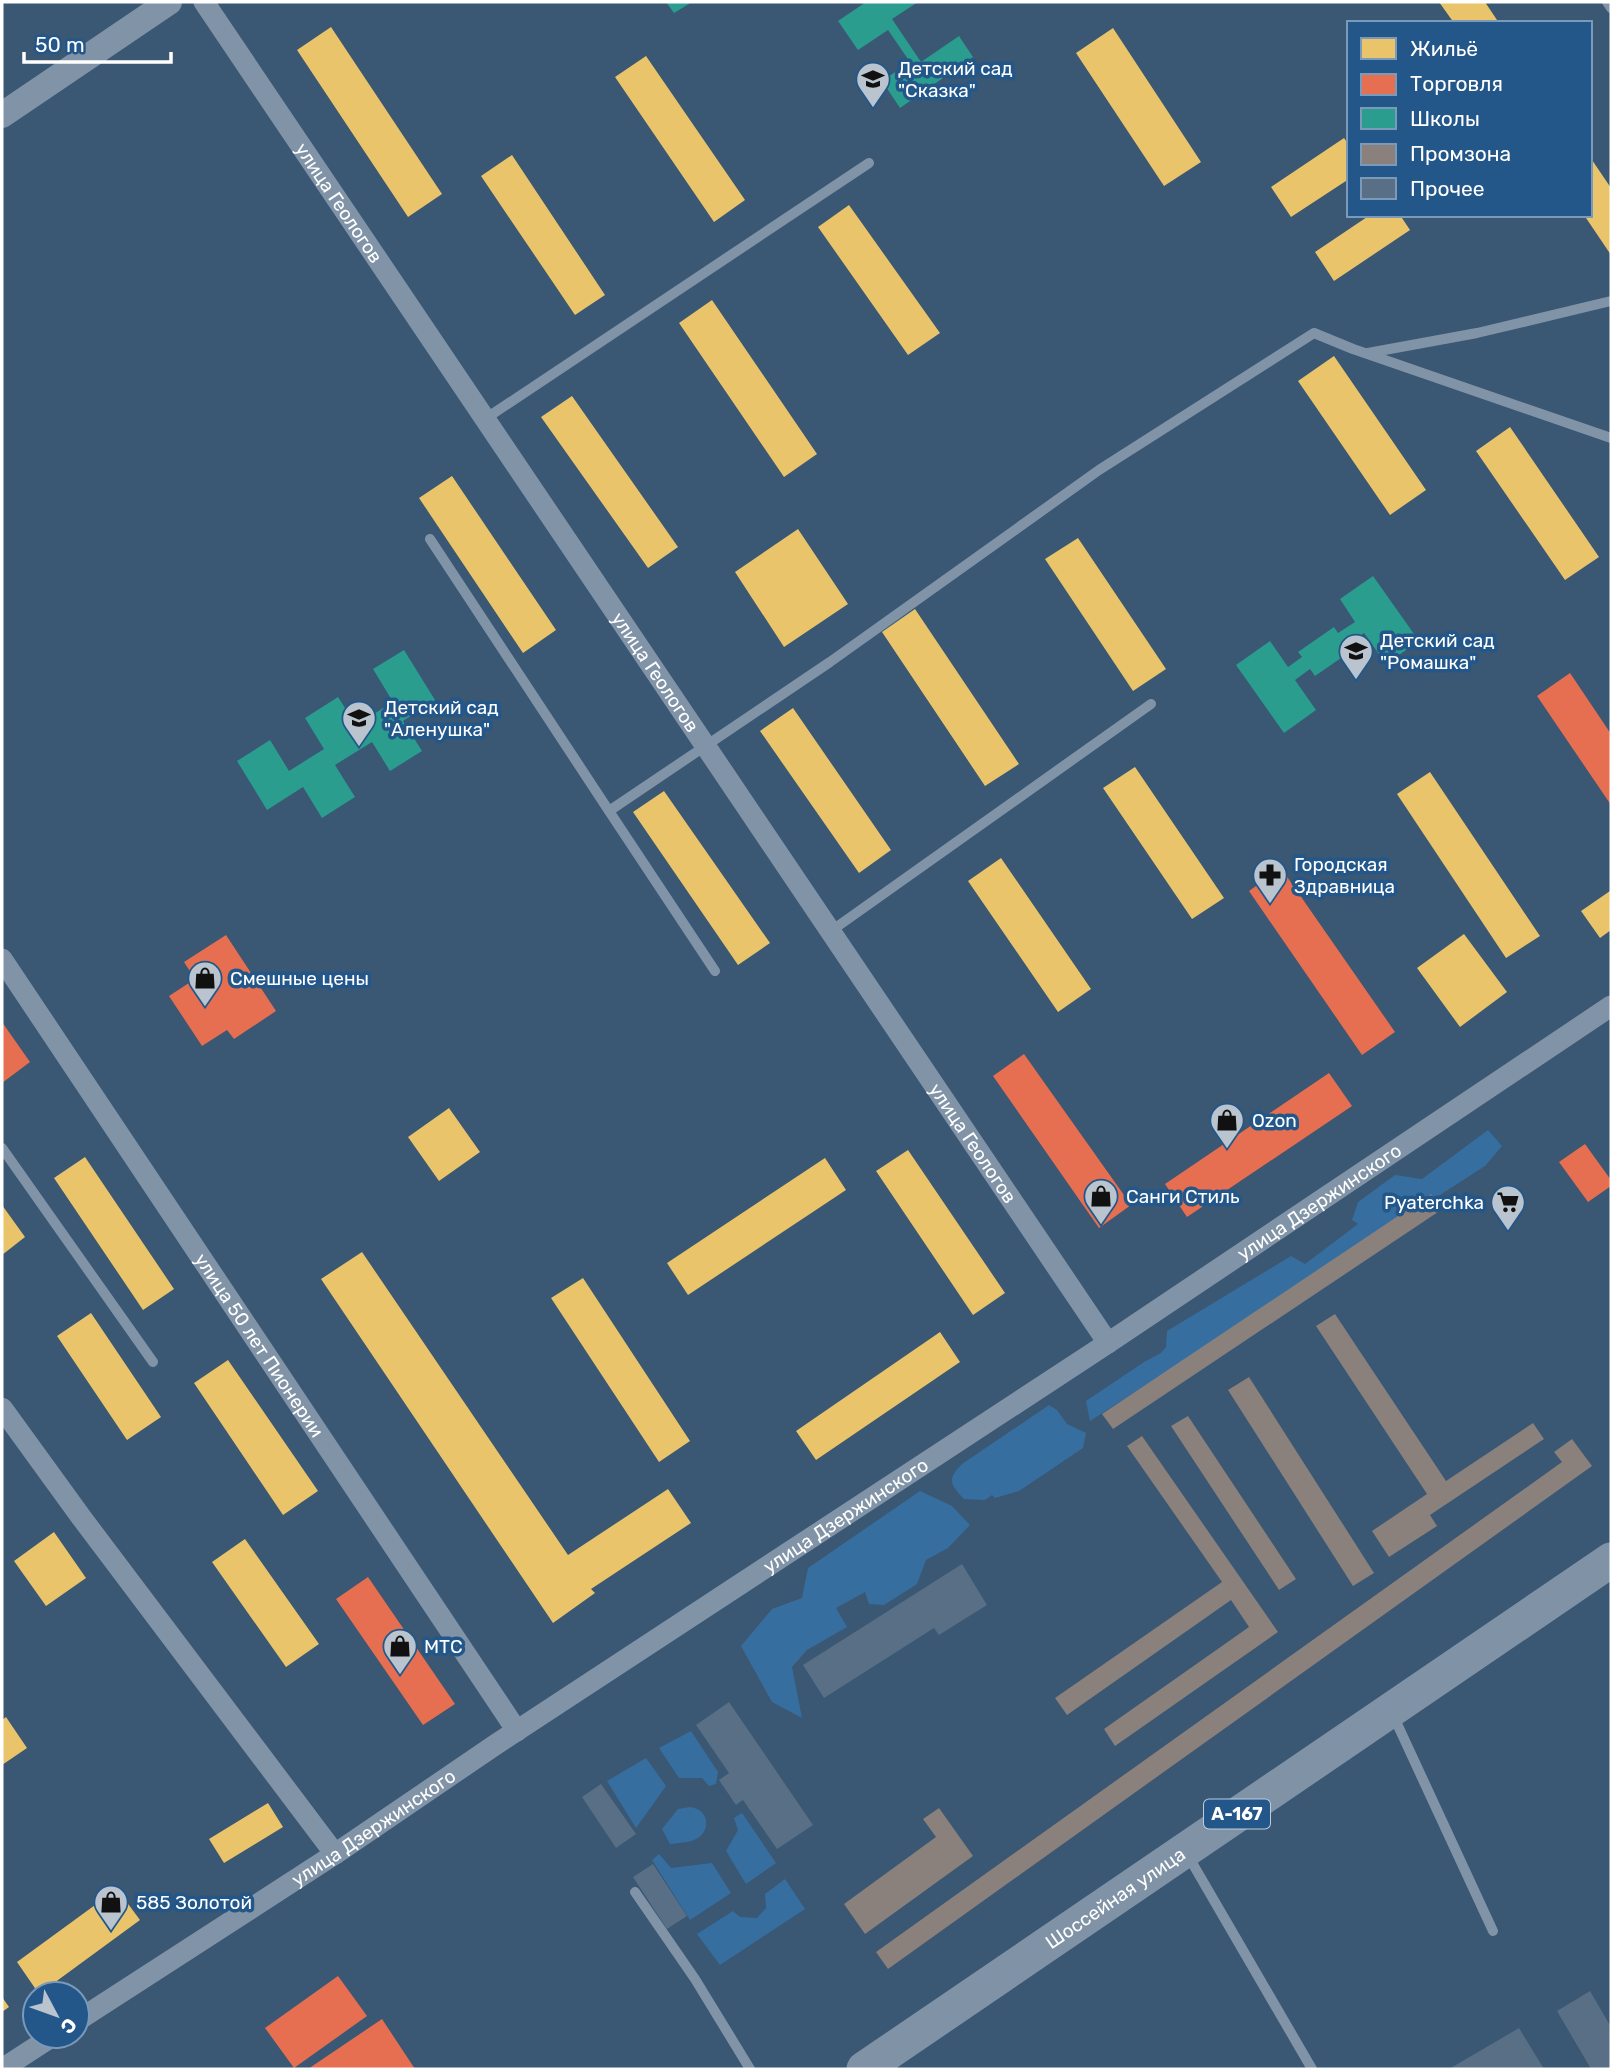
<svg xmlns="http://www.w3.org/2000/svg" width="1613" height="2071" font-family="Rubik,sans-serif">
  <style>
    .green { fill: #376ea0 }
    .homes { fill: #e9c46a }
    .shops { fill: #e76f51 }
    .schools { fill: #2a9d8f }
    .industry { fill: #8a817c }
    .building { fill: #586f85 }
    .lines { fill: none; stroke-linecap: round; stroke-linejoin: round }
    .service { stroke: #8194a7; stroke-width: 10 }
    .minor { stroke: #8194a7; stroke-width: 21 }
    .tertiary { stroke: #8194a7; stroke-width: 26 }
    .trunk { stroke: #8093a6; stroke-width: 35 }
    .labels { text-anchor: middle; stroke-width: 7; stroke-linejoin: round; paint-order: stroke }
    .shield { fill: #23578a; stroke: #bdcddc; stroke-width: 2 }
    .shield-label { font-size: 18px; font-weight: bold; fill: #fff }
    .poi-label { font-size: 19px; fill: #fff; stroke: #23578a; text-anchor: start }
    .street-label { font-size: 19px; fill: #fff; stroke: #23578a }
  </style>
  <rect width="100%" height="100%" fill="#3a5773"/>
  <path class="green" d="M 1488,1130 L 1502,1146 L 1485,1166 L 1090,1421 L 1086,1401 L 1144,1362 L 1161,1353 L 1166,1347 L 1167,1331 L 1291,1256 L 1305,1264 L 1358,1224 L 1352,1220 L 1358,1202 L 1395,1175 L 1422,1179 Z
    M 1049,1405 L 1057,1410 L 1067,1424 L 1086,1433 L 1083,1448 L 1019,1491 L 995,1498 L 992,1495 L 985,1500 L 964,1499 C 951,1485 946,1480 962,1464 Z
    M 920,1491 L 952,1506 L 970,1525 L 948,1548 L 926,1560 L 917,1584 L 884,1605 L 869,1604 L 865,1592 L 836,1608 L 847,1627 L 807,1650 L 792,1667 L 802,1718 L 772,1702 L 741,1646 L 772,1609 L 802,1598 L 808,1568 Z
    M 691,1731 L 718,1772 L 716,1784 L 709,1786 L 702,1778 L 679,1778 L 659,1748 Z
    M 646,1758 L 666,1786 L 636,1828 L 607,1781 Z
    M 690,1807 C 710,1809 712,1833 694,1840 C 687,1843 677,1843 670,1844 L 662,1829 L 678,1809 Z
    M 742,1813 L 776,1863 L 746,1884 L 726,1851 L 738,1830 L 734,1818 Z
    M 659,1854 L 671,1868 L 712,1863 L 731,1893 L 690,1920 L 652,1860 Z
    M 785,1879 L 805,1909 L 720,1965 L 697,1934 L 733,1911 L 740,1917 L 757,1918 L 766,1908 L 765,1894 Z"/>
  <path class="homes" d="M 1439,2 L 1485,2 L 1499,23 L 1454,23 Z
    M 331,27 L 442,194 L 408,217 L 297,50 Z
    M 1113,28 L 1201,162 L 1164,186 L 1076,53 Z
    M 646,56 L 745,200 L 714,222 L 615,77 Z
    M 1344,138 L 1349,145 L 1349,179 L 1291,217 L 1271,187 Z
    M 512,155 L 605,295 L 575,315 L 481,176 Z
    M 1590,157 L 1611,188 L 1611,255 L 1584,215 L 1590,215 Z
    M 849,205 L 940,333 L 908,355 L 818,227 Z
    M 1370,215 L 1400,215 L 1410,230 L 1334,281 L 1315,252 Z
    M 712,300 L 817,454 L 784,477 L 679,323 Z
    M 1334,356 L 1426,490 L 1390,515 L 1298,381 Z
    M 572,396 L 678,547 L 648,568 L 541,417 Z
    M 1510,427 L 1599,557 L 1565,580 L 1476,451 Z
    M 452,476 L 556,630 L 523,653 L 419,498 Z
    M 798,529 L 848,604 L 784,647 L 735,572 Z
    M 1078,538 L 1166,669 L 1133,691 L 1045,559 Z
    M 915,609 L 1019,764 L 985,786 L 882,632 Z
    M 793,708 L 891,850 L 859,873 L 760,731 Z
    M 1135,767 L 1224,898 L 1192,919 L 1103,788 Z
    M 1430,772 L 1540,936 L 1506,958 L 1397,794 Z
    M 664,791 L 770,943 L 738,965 L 633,812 Z
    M 1001,858 L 1091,989 L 1058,1012 L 968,881 Z
    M 1610,891 L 1611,930 L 1600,938 L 1581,911 Z
    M 1464,934 L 1507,992 L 1460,1027 L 1417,968 Z
    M 449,1108 L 480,1152 L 439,1181 L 408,1137 Z
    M 908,1150 L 1005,1293 L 973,1315 L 876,1171 Z
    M 85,1157 L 174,1289 L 143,1310 L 54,1178 Z
    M 825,1158 L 846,1190 L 688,1295 L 667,1263 Z
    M 2,1205 L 25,1237 L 2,1255 Z
    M 362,1252 L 568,1555 L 668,1489 L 691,1523 L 591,1589 L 595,1593 L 553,1623 L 321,1279 Z
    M 583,1278 L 690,1441 L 659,1462 L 551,1298 Z
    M 91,1313 L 161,1417 L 127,1440 L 57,1336 Z
    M 940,1332 L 960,1362 L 816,1460 L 796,1431 Z
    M 228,1360 L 318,1491 L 283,1515 L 194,1383 Z
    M 54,1532 L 86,1578 L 46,1606 L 14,1561 Z
    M 245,1539 L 319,1644 L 286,1667 L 212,1562 Z
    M 6,1717 L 27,1748 L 2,1765 L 2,1720 Z
    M 268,1803 L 283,1827 L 224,1863 L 209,1839 Z
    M 117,1889 L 140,1920 L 39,1994 L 17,1962 Z
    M 2,1997 L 9,2007 L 2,2012 Z"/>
  <path class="shops" d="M 1570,673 L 1611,734 L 1611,805 L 1537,696 Z
    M 1281,868 L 1395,1032 L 1362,1055 L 1249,891 Z
    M 226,935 L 276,1011 L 234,1039 L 227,1030 L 202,1046 L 169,996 L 195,979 L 184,962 Z
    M 2,1022 L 30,1062 L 2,1083 Z
    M 1024,1054 L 1131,1205 L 1099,1228 L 993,1076 Z
    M 1329,1073 L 1352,1106 L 1187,1217 L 1165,1184 Z
    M 1585,1144 L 1611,1180 L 1611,1186 L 1588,1202 L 1559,1162 Z
    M 368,1577 L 455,1704 L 423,1725 L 336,1599 Z
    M 338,1976 L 367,2016 L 294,2068 L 265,2028 Z
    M 382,2019 L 415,2069 L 308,2069 Z"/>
  <path class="schools" d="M 666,2 L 692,2 L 674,13 Z
    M 866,2 L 918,2 L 892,19 L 921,62 L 959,36 L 973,57 L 900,108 L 882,81 L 910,62 L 888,30 L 858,50 L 838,21 Z
    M 1373,576 L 1419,641 L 1386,664 L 1364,633 L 1350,643 L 1354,649 L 1315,676 L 1310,669 L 1295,680 L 1316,710 L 1284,733 L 1236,665 L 1270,641 L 1288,667 L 1302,657 L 1298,652 L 1334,627 L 1338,633 L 1355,622 L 1340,599 Z
    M 404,650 L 435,700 L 403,721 L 422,751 L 390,771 L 372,742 L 335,765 L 355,797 L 322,818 L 303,787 L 267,810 L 237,761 L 270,740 L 289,771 L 324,749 L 305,718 L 338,697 L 356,725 L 393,702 L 373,669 Z"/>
  <path class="industry" d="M 1431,1194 L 1441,1210 L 1113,1429 L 1102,1414 Z
    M 1335,1314 L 1446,1481 L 1533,1423 L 1544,1439 L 1430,1515 L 1437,1526 L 1389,1557 L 1372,1531 L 1427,1494 L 1316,1326 Z
    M 1249,1377 L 1374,1573 L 1353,1586 L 1228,1390 Z
    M 1188,1416 L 1296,1579 L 1279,1590 L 1171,1426 Z
    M 1142,1436 L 1278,1632 L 1115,1746 L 1104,1729 L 1249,1627 L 1231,1600 L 1067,1715 L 1055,1698 L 1222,1582 L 1127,1446 Z
    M 1572,1439 L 1592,1466 L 888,1969 L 876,1952 L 1562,1462 L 1554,1452 Z
    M 939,1808 L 973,1856 L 865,1934 L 844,1904 L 936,1837 L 923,1819 Z"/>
  <path class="building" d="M 962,1564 L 987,1605 L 939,1635 L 934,1628 L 824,1698 L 803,1665 Z
    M 729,1702 L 813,1825 L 777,1849 L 743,1800 L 736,1805 L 719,1780 L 729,1773 L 696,1725 Z
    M 601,1784 L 636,1834 L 616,1848 L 582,1797 Z
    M 653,1864 L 687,1916 L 667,1929 L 633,1877 Z
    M 1590,1991 L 1611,2027 L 1611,2069 L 1591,2069 L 1557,2011 Z
    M 1519,2028 L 1544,2069 L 1449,2069 Z"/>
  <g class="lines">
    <path class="service" d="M 1607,2 L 1611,8
      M 1368,353 L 1477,333 L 1611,301
      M 485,419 L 869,163
      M 430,539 L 609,811 L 830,662 L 1099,470 L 1314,333 L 1353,349 L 1611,438
      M 609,811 L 715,971
      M 831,931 L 1151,704
      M 2,1148 L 153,1362
      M 1393,1715 L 1493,1931
      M 1187,1854 L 1312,2069
      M 635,1892 L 695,1979 L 750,2069"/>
    <g class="minor">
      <path id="s1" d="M 204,2 L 1108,1343"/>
      <path id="s2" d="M 2,959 L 517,1731"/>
      <path d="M 2,1408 L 81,1517 L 335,1854"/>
      <path id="s3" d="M 77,2021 L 335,1854 L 495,1745 L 1108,1343 L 1611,1006"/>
      <path d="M 2,2069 L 53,2036"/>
    </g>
    <path class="tertiary" d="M 2,115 L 169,2"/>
    <path class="trunk" id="s4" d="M 864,2069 L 1611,1560"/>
  </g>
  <defs>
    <g id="school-pin" transform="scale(1.75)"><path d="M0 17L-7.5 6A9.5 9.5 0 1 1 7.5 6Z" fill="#bac4ce" stroke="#23578a"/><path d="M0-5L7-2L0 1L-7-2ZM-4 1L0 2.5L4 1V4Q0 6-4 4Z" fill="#111"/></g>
    <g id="pharmacy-pin" transform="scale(1.75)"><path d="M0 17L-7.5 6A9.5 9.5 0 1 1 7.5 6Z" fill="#bac4ce" stroke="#23578a"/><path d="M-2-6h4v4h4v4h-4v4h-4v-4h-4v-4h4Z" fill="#111"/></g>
    <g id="shop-pin" transform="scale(1.75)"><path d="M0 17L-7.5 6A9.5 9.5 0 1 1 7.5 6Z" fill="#bac4ce" stroke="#23578a"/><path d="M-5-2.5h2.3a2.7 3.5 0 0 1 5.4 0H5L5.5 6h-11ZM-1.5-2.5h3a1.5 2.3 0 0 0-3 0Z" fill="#111"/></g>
    <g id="supermarket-pin" transform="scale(1.75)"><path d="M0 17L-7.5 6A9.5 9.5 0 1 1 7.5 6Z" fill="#bac4ce" stroke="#23578a"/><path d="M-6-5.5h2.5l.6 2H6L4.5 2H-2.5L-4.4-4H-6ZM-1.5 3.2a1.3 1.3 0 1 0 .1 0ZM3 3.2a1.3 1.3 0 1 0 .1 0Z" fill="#111"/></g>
  </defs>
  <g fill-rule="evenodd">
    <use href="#school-pin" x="873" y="79"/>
    <use href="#school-pin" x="1356" y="651"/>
    <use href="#school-pin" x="359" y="718"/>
    <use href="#pharmacy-pin" x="1270" y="875"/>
    <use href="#shop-pin" x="205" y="978"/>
    <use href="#shop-pin" x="1227" y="1120"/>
    <use href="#shop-pin" x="1101" y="1196"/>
    <use href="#supermarket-pin" x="1508" y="1202"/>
    <use href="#shop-pin" x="400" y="1646"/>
    <use href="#shop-pin" x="111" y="1902"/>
  </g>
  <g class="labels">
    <rect class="shield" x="1204" y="1799.5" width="66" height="29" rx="5"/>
    <g class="shield-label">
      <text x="1237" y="1820">А-167</text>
    </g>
    <g class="poi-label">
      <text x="898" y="75">Детский сад<tspan x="898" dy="22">"Сказка"</tspan></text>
      <text x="1380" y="647">Детский сад<tspan x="1380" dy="22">"Ромашка"</tspan></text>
      <text x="384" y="714">Детский сад<tspan x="384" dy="22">"Аленушка"</tspan></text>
      <text x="1294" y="871">Городская<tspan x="1294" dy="22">Здравница</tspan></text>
      <text x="230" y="985">Смешные цены</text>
      <text x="1252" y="1127">Ozon</text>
      <text x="1126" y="1203">Санги Стиль</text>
      <text x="1484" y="1209" text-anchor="end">Pyaterchka</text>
      <text x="424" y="1653">МТС</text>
      <text x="136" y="1909">585 Золотой</text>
    </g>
    <g class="street-label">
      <text dy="7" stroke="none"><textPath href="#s1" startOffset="242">улица Геологов</textPath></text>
      <text dy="7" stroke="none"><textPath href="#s1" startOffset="808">улица Геологов</textPath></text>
      <text dy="7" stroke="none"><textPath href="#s1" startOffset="1376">улица Геологов</textPath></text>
      <text dy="7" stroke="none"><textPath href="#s3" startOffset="1488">улица Дзержинского</textPath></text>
      <text dy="7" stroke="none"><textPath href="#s2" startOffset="464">улица 50 лет Пионерии</textPath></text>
      <text dy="7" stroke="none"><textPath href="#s3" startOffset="920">улица Дзержинского</textPath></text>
      <text dy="7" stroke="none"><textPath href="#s3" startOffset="354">улица Дзержинского</textPath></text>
      <text dy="7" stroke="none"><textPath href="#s4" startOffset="304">Шоссейная улица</textPath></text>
    </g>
  </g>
  <rect width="1613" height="2071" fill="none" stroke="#ffffff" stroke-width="7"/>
  <rect x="1347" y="21" width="245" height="196" fill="#23578a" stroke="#7b9ab9" stroke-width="2"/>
  <rect x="1361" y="38" width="35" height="21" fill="#e9c46a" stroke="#7b9ab9" stroke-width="2"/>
  <text x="1410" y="56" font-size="21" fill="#ffffff">Жильё</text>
  <rect x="1361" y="74" width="35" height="21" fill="#e76f51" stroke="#7b9ab9" stroke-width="2"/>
  <text x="1410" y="91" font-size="21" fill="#ffffff">Торговля</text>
  <rect x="1361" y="108" width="35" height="21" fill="#2a9d8f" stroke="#7b9ab9" stroke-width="2"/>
  <text x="1410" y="126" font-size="21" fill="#ffffff">Школы</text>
  <rect x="1361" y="144" width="35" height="21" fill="#8a817c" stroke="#7b9ab9" stroke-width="2"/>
  <text x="1410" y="161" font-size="21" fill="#ffffff">Промзона</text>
  <rect x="1361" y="178" width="35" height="21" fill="#586f85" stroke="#7b9ab9" stroke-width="2"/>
  <text x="1410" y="196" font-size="21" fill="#ffffff">Прочее</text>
  <g transform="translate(56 2015) rotate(131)"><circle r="33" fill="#23578a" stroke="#7b9ab9" stroke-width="2"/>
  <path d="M0-5L12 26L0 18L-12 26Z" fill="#bac4ce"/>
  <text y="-10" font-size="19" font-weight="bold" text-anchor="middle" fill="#ffffff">С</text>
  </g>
  <path d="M24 52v10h147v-10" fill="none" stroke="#ffffff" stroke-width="3.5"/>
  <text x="35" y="52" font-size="21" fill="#ffffff" stroke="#23578a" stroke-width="5" paint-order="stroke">50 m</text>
</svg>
